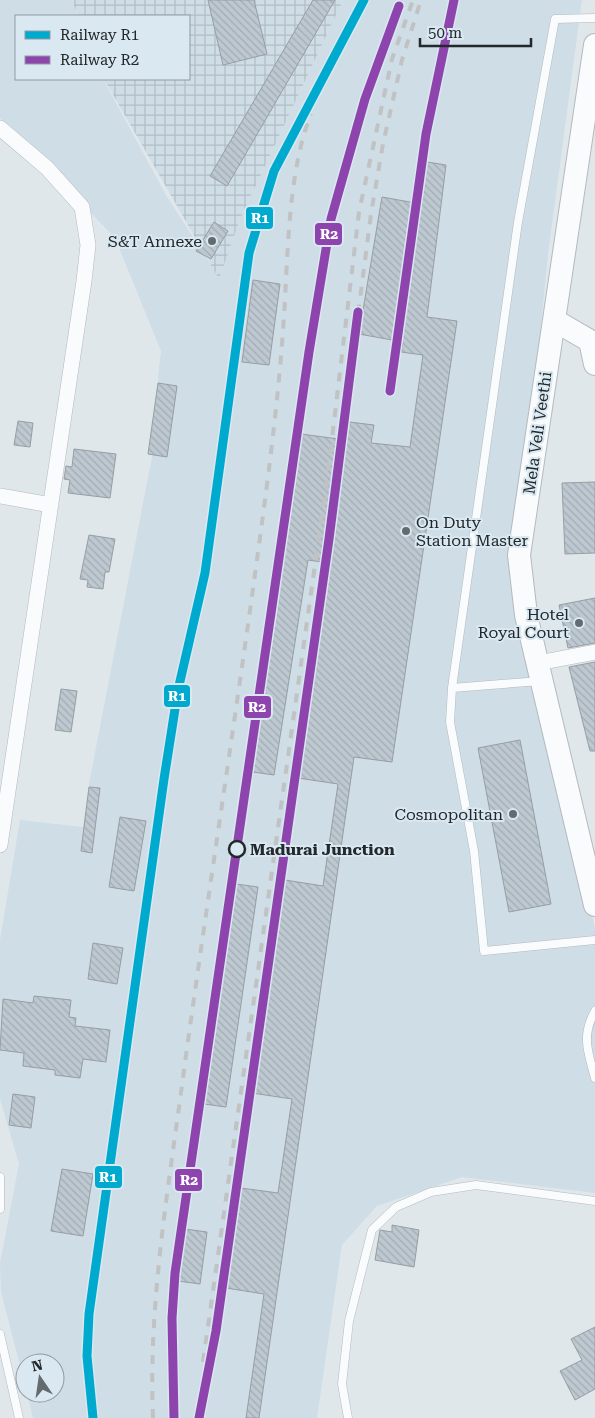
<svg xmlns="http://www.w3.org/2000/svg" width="595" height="1418" font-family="'Roboto Serif',serif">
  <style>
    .built { fill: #cedde6 }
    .industrial { fill: url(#industrial-grid) }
    .building { fill: url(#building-back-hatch); stroke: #989ea2 }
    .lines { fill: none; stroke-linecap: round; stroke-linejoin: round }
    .service-casing { stroke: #b4babe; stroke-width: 9 }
    .minor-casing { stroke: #b4babe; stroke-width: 16 }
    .primary-casing { stroke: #b4babe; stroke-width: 24 }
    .service { stroke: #fafbfc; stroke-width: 8 }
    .minor { stroke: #fafbfc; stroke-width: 15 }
    .primary { stroke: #fafbfc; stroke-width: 22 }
    .rail { stroke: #c0c2c3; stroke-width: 4; stroke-dasharray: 9 9; stroke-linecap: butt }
    .rail-1-casing { stroke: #d9e8f1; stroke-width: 12 }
    .rail-2-casing { stroke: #d9e8f1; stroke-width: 12 }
    .rail-1 { stroke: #00a9ce; stroke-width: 9 }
    .rail-2 { stroke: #8e44ad; stroke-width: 9 }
    .poi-dot { fill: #646b6e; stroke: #d9e8f1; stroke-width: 2 }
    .stop-dot { fill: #d9e8f1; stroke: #22282b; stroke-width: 2.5 }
    .labels { text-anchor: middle; stroke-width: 4; stroke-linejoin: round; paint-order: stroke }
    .poi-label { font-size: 16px; fill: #22282b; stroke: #d9e8f1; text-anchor: end }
    .street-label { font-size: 16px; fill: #22282b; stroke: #d9e8f1 }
    .stop-label { font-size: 16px; font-weight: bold; fill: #22282b; stroke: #d9e8f1; text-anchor: start }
    .line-badge { stroke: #d9e8f1; stroke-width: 2 }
    .badge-label { font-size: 14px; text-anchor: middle; font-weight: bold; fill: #fff }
  </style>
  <defs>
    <pattern id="industrial-grid" width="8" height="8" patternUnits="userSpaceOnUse" patternTransform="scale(1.25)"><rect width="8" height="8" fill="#cedde6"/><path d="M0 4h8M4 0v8" fill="none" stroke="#b1bec5"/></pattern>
    <pattern id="building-back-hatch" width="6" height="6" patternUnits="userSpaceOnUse" patternTransform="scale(1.25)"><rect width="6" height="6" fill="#bdc8d1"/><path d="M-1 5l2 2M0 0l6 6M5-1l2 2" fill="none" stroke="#a2acb4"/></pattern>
  </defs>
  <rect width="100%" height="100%" fill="#dfe7eb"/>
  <path class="built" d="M 0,0 L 72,0 L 78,16 L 16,16 L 16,79 L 103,79 L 166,195 L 219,278 L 240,219 L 343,0 L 582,0 L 548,254 L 518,562 L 524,619 L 595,929 L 595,1193 L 462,1177 L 377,1206 L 342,1245 L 317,1418 L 33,1418 L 27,1393 L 55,1393 L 55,1363 L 25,1363 L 25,1385 L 1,1292 L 0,1263 L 19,1164 L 0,1099 L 0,940 L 20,820 L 83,827 L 89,784 L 161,410 L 158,378 L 161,351 L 115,238 L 0,118 Z"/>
  <path class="industrial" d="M 72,0 L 343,0 L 240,219 L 219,279 L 104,79 L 189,79 L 189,16 L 78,16 Z"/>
  <path class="building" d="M 208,0 L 254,0 L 267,54 L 223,65 Z
    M 313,0 L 335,0 L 227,186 L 210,176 Z
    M 427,162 L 446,165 L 427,317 L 457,321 L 392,762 L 354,757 L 259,1418 L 246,1418 L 264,1294 L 226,1288 L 241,1188 L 278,1193 L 292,1099 L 252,1093 L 285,880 L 323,886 L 338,784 L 298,778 L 329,563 L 308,560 L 274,775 L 253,772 L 301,434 L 346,440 L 349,422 L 374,425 L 371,443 L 410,447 L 423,355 L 401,352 L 403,342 L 359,334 L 382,197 L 421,204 Z
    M 214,222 L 228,231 L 211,259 L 196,251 Z
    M 253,280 L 280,284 L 269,365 L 242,362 Z
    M 158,383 L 177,386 L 167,457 L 148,454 Z
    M 18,421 L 33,423 L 30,447 L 14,445 Z
    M 74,449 L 116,454 L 110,498 L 68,493 L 70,480 L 64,479 L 66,466 L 72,467 Z
    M 595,482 L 595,553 L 565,554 L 562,483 Z
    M 89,535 L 115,539 L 109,572 L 105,572 L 103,589 L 87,587 L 88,580 L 80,579 Z
    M 595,598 L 595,643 L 568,648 L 559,605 Z
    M 595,662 L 595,751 L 590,751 L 569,667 Z
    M 61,689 L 77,691 L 71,732 L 55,730 Z
    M 520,740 L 551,904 L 509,912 L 478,748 Z
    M 89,787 L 100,788 L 92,853 L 81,851 Z
    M 120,817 L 146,821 L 134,891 L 109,887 Z
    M 236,884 L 258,887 L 226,1107 L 204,1104 Z
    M 93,943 L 123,948 L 117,984 L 88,979 Z
    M 34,996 L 71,1000 L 69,1017 L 76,1018 L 75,1026 L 110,1030 L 106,1062 L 83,1059 L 80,1078 L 55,1075 L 55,1070 L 23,1066 L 24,1053 L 0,1050 L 3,999 L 33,1003 Z
    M 13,1094 L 35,1097 L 31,1128 L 9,1125 Z
    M 62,1169 L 93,1174 L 83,1236 L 51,1231 Z
    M 392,1225 L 419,1230 L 414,1267 L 375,1260 L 380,1230 L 392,1232 Z
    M 185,1229 L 207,1232 L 200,1284 L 178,1281 Z
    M 595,1327 L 595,1389 L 575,1400 L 560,1371 L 582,1360 L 571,1339 Z"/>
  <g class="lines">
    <g class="service-casing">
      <path id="service" d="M 595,18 L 555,19 L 518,222 L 452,688 L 450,722 L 474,851 L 484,951 L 595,940
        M 452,688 L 540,681
        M 595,1011 C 581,1036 588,1052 595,1078
        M 0,1177 L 0,1209
        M 0,1334 L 19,1418
        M 348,1418 L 342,1384 L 349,1321 L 372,1230 L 396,1207 L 431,1192 L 476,1185 L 595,1201"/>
    </g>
    <g class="minor-casing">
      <path id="minor" d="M 0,128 L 47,168 L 82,207 L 88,245 L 84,281 L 0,845
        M 0,496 L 51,505
        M 538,663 L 595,652"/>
    </g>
    <g class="primary-casing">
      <path id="primary" d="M 595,45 L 519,555 L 526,615 L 595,905
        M 554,320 L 590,341 L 595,364"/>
    </g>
    <use href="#service" class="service"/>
    <use href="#minor" class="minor"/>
    <use href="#primary" class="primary"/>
    <path class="rail" d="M 203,1362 L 328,472 L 359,212 L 392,59 L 413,0
      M 93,1418 L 87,1356 L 89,1314 L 164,779 L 178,690 L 205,573 L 249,253 L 274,171 L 364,0
      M 153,1418 C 148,1302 169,1185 184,1070 C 210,880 240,690 265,500 C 273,439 280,378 284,316 C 288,254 288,171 311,114
      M 174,1418 L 172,1318 L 175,1273 L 309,352 L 331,219 L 365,99 L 401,0
      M 199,1418 L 216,1331 L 329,539 L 371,214 L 383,144 L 402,60 L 421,0"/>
    <g class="rail-1-casing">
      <path id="rail-1" d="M 93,1418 L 87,1356 L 89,1314 L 164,779 L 178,690 L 205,573 L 249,253 L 274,171 L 364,0"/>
    </g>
    <g class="rail-2-casing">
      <path id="rail-2" d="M 390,391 L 426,134 L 454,0
        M 174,1418 L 172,1318 L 175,1273 L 309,352 L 331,219 L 365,99 L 399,6
        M 199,1418 L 216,1331 L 329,539 L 358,312"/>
    </g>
    <use href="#rail-1" class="rail-1"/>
    <use href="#rail-2" class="rail-2"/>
  </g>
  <g class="poi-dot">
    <circle cx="212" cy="241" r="5"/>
    <circle cx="406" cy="531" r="5"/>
    <circle cx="579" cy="623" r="5"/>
    <circle cx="513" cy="814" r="5"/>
  </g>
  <circle class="stop-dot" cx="237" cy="849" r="8"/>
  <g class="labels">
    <g class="poi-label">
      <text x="202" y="247">S&amp;T Annexe</text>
      <text x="416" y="528" text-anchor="start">On Duty<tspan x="416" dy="18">Station Master</tspan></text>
      <text x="569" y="620">Hotel<tspan x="569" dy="18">Royal Court</tspan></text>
      <text x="503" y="820">Cosmopolitan</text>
    </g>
    <g class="street-label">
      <text transform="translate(537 433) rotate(-82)" y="6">Mela Veli Veethi</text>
    </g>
    <g class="stop-label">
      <text x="250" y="855">Madurai Junction</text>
    </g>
  </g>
  <g class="line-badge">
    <rect x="245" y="206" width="29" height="24" rx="5" fill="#00a9ce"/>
    <rect x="314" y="222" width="29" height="24" rx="5" fill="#8e44ad"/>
    <rect x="163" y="684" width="28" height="24" rx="5" fill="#00a9ce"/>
    <rect x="243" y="695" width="29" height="24" rx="5" fill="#8e44ad"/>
    <rect x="94" y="1165" width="29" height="24" rx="5" fill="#00a9ce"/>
    <rect x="174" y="1168" width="29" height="24" rx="5" fill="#8e44ad"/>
  </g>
  <g class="badge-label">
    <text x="260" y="223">R1</text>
    <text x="329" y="239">R2</text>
    <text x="177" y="701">R1</text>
    <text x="257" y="712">R2</text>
    <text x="108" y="1182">R1</text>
    <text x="189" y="1185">R2</text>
  </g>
  <rect x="15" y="15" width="175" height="65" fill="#d9e8f1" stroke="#909ba2"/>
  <rect x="25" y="31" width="25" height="8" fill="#00a9ce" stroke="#909ba2"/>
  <text x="60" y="40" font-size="15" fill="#22282b">Railway R1</text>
  <rect x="25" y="56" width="25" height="8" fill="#8e44ad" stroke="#909ba2"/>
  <text x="60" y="65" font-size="15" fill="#22282b">Railway R2</text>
  <g transform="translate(40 1378) rotate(347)"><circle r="24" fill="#d9e8f1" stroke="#909ba2"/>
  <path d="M0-4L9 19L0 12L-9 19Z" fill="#646b6e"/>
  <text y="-8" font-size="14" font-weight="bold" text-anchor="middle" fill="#22282b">N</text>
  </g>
  <path d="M420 38v8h111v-8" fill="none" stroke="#22282b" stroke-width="2.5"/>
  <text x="428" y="38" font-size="15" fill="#22282b" stroke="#d9e8f1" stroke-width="4" paint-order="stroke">50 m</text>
</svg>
